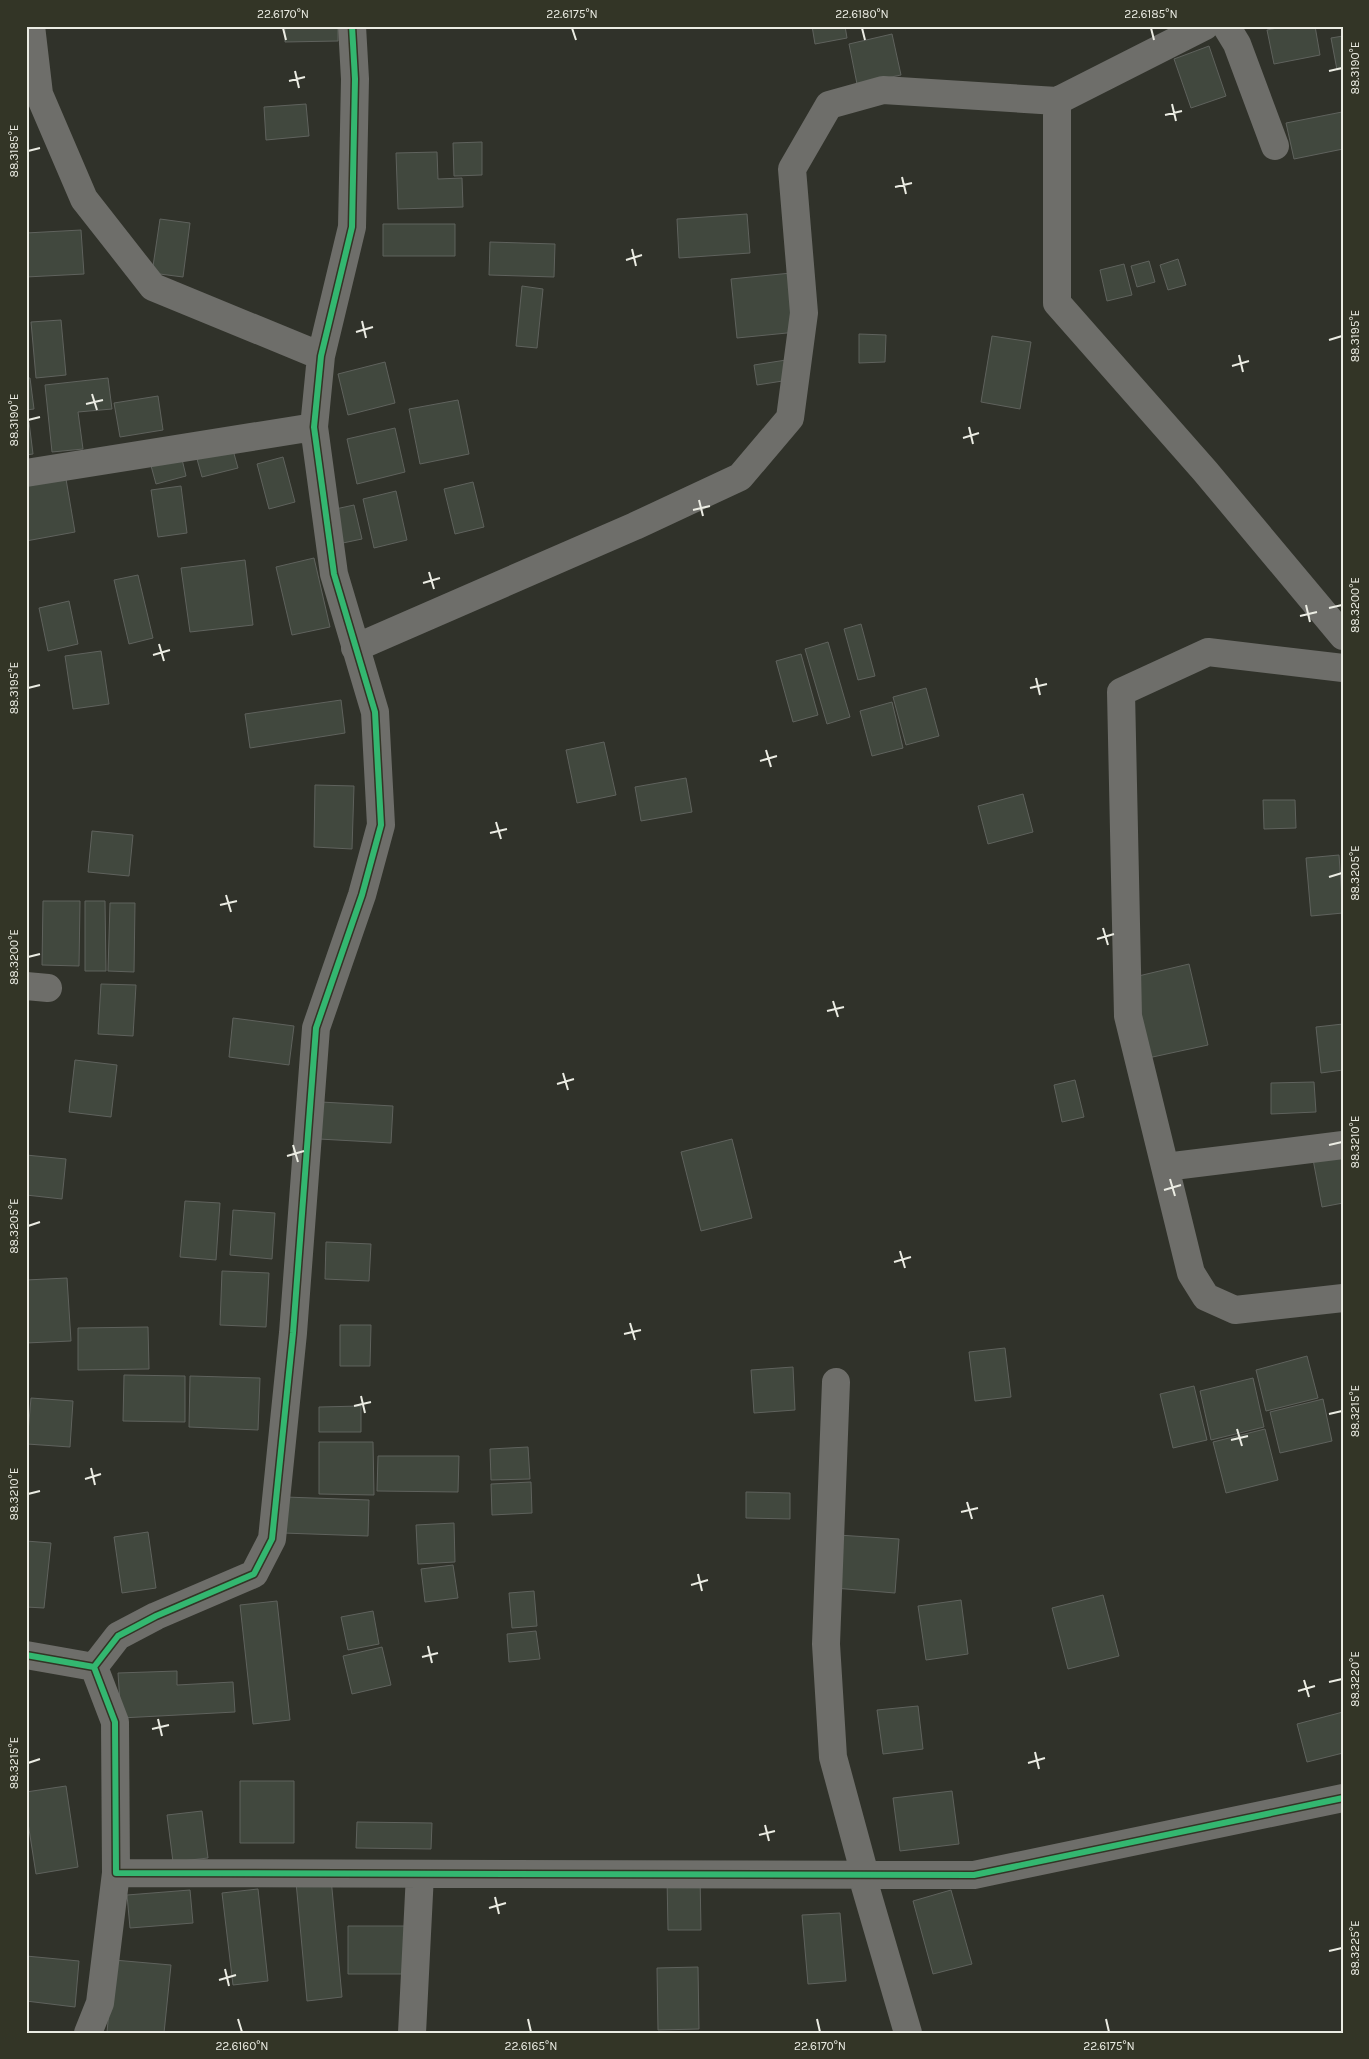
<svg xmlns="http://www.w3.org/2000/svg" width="1369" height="2059" font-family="Karla,sans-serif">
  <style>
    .building { fill: #41483e; stroke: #5f625d }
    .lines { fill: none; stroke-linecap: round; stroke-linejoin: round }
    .minor { stroke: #6e6e6a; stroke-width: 28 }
    .cycleway-casing { stroke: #333526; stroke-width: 9 }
    .cycleway { stroke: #33b770; stroke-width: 6 }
    .ticks { fill: none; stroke: #ebece3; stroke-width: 2 }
    .neatline { fill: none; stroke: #ebece3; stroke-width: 2 }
    .ticks-label { font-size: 12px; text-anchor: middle; fill: #ebece3 }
  </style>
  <rect width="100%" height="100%" fill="#30322a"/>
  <path class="building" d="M 285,26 L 338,26 L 338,41 L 285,42 Z
    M 812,26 L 845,26 L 847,38 L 815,44 Z
    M 1288,26 L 1315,26 L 1320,55 L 1274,64 L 1267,30 Z
    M 892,34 L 901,75 L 857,84 L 849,44 Z
    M 1343,36 L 1343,69 L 1337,70 L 1331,38 Z
    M 1209,46 L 1226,96 L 1191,108 L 1174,59 Z
    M 306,104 L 309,136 L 266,140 L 264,107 Z
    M 1342,112 L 1343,149 L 1294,159 L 1286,123 Z
    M 482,142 L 482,175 L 454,176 L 453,143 Z
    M 437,152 L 438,179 L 462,178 L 463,207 L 398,209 L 396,153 Z
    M 747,214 L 750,253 L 679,258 L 677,219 Z
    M 160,219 L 190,223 L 183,277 L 152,273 Z
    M 383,224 L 455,224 L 455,256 L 383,256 Z
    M 81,230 L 84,274 L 26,277 L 26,233 Z
    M 490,242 L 555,244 L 554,277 L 489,275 Z
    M 1178,259 L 1186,285 L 1168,290 L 1160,265 Z
    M 1149,261 L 1155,282 L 1137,287 L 1131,266 Z
    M 1124,264 L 1132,295 L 1107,301 L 1100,270 Z
    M 791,273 L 797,332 L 737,338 L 731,279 Z
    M 522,286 L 543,289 L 537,348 L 516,346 Z
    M 61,320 L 66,375 L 36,378 L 31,322 Z
    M 859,334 L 886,335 L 885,362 L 859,363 Z
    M 992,336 L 1031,342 L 1020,409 L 981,402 Z
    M 786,360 L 789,380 L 757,385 L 754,365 Z
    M 385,362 L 395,403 L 348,415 L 338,374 Z
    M 26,378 L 30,378 L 34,409 L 26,410 Z
    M 108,378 L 112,409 L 78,412 L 83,449 L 52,452 L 45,385 Z
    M 158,396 L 163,430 L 120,437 L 114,403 Z
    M 458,400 L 469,454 L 420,464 L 409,409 Z
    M 26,422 L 29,422 L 33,454 L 26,455 Z
    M 395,428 L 405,472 L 357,484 L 347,439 Z
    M 233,450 L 238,468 L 202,477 L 197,459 Z
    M 181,455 L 186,476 L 156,484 L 150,462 Z
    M 283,457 L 295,502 L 269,509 L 257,464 Z
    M 66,479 L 75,532 L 26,541 L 26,486 Z
    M 473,482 L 484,527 L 455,534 L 444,489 Z
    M 181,486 L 187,533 L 158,537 L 151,490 Z
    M 396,491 L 407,540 L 374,548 L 363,499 Z
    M 354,505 L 362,539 L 338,544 L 331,510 Z
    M 314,558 L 330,627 L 292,635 L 276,567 Z
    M 245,560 L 253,625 L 190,632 L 181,568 Z
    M 138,575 L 153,638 L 129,644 L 114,580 Z
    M 69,601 L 78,644 L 48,651 L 39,608 Z
    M 861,624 L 875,676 L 858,680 L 844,629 Z
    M 828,642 L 850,717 L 827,724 L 805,649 Z
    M 101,651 L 109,704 L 73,709 L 65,656 Z
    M 801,654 L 818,715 L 793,722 L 776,661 Z
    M 926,688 L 939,736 L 906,745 L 893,697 Z
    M 341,700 L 345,733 L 250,748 L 245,714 Z
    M 892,702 L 903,748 L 872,756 L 860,711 Z
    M 604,742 L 616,795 L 577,803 L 566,750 Z
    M 686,778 L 692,812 L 641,821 L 635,787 Z
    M 315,785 L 354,786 L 352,849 L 314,847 Z
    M 1023,794 L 1033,832 L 988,844 L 978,806 Z
    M 1263,800 L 1295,800 L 1296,828 L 1264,829 Z
    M 92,831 L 133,835 L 129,876 L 88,872 Z
    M 1339,855 L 1343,913 L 1311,916 L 1306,858 Z
    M 43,901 L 80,901 L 79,966 L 42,965 Z
    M 85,901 L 105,901 L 106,971 L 85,971 Z
    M 110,903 L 135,903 L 134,972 L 108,971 Z
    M 1189,964 L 1208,1045 L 1148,1058 L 1130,978 Z
    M 101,984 L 136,985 L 133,1036 L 98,1034 Z
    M 233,1018 L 294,1026 L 289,1065 L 229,1057 Z
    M 1343,1024 L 1343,1070 L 1321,1073 L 1316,1027 Z
    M 75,1060 L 117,1065 L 111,1117 L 69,1112 Z
    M 1075,1080 L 1084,1117 L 1062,1122 L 1054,1085 Z
    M 1314,1082 L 1316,1112 L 1271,1114 L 1271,1083 Z
    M 321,1102 L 393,1106 L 391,1143 L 319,1139 Z
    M 732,1139 L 752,1218 L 701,1231 L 681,1152 Z
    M 1343,1148 L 1343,1203 L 1322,1207 L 1312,1154 Z
    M 26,1155 L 66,1159 L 62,1199 L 26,1195 Z
    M 185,1201 L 220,1203 L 216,1260 L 180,1257 Z
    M 233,1210 L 275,1213 L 272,1259 L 230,1255 Z
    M 326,1242 L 371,1244 L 369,1281 L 325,1279 Z
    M 222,1271 L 269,1273 L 266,1327 L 220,1325 Z
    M 67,1278 L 71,1341 L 26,1343 L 26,1280 Z
    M 340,1325 L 371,1325 L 370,1366 L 340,1366 Z
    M 148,1327 L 149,1369 L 78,1370 L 78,1328 Z
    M 1005,1348 L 1011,1397 L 975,1401 L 969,1352 Z
    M 1307,1356 L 1318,1398 L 1266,1411 L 1256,1370 Z
    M 793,1367 L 795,1410 L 754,1413 L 751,1370 Z
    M 124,1375 L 185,1376 L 185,1422 L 123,1421 Z
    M 190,1376 L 260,1378 L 258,1430 L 189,1427 Z
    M 1253,1378 L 1264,1427 L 1211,1440 L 1200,1391 Z
    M 1194,1386 L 1207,1440 L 1173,1448 L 1160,1394 Z
    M 31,1398 L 73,1401 L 70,1447 L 27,1444 Z
    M 1323,1399 L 1332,1441 L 1280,1453 L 1270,1412 Z
    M 361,1406 L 361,1432 L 319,1432 L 319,1407 Z
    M 1265,1429 L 1278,1480 L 1226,1493 L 1213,1442 Z
    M 319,1442 L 373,1442 L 374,1495 L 319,1494 Z
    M 528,1447 L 530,1479 L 491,1480 L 490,1449 Z
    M 378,1456 L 459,1456 L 458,1492 L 377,1491 Z
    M 531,1482 L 532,1513 L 492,1515 L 491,1484 Z
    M 746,1492 L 790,1493 L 790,1519 L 746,1518 Z
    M 285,1497 L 369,1500 L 368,1536 L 283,1533 Z
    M 454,1523 L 455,1562 L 418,1564 L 416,1525 Z
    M 148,1532 L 156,1588 L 122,1593 L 114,1537 Z
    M 838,1535 L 899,1539 L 895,1593 L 834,1588 Z
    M 26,1541 L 51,1543 L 44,1608 L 26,1607 Z
    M 453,1565 L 458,1598 L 425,1602 L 421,1569 Z
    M 534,1591 L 537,1626 L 512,1628 L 509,1593 Z
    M 1103,1595 L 1119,1656 L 1068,1669 L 1052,1608 Z
    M 961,1600 L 968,1654 L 926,1660 L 918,1606 Z
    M 277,1601 L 290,1720 L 253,1724 L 240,1605 Z
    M 373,1611 L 379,1644 L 348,1650 L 341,1617 Z
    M 536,1631 L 540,1659 L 509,1662 L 507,1634 Z
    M 382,1647 L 391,1685 L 352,1694 L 343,1656 Z
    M 177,1671 L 177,1685 L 233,1682 L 235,1712 L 121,1718 L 118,1673 Z
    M 918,1706 L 923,1749 L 883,1754 L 877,1710 Z
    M 1343,1712 L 1343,1753 L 1307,1762 L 1297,1724 Z
    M 240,1781 L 294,1781 L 294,1843 L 240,1843 Z
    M 66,1786 L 78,1867 L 36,1874 L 26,1810 L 26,1792 Z
    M 952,1791 L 959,1844 L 900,1851 L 893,1798 Z
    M 202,1811 L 208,1858 L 173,1862 L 167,1815 Z
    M 357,1822 L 432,1823 L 431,1849 L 356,1848 Z
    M 700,1876 L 701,1930 L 668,1930 L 667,1877 Z
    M 331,1878 L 342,1997 L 307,2001 L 296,1882 Z
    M 258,1889 L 268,1981 L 233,1985 L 222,1893 Z
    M 190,1890 L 193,1923 L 130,1928 L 127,1895 Z
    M 951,1890 L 972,1964 L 933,1974 L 913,1901 Z
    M 840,1913 L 846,1981 L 808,1984 L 802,1915 Z
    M 348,1926 L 409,1926 L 409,1974 L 348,1974 Z
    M 26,1956 L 79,1961 L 75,2007 L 26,2001 Z
    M 114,1960 L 171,1965 L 164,2033 L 107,2032 Z
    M 698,1967 L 699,2029 L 658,2030 L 657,1968 Z"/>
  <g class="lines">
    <path class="minor" d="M 31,26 L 39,94 L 84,199 L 153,287 L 321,356
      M 1226,26 L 1237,44 L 1275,146
      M 1057,101 L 1057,303 L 1205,471 L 1343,636
      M 26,473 L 314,427
      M 355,648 L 635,526 L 740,477 L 790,418 L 804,313 L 792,169 L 829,105 L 883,90 L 1057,101 L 1205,26
      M 1343,668 L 1208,652 L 1121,692 L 1128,1016 L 1191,1273 L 1206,1297 L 1235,1310 L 1343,1298
      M 26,986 L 48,988
      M 1165,1167 L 1343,1145
      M 836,1382 L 826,1644 L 833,1757 L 865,1875 L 863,1879 L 908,2033
      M 26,1655 L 94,1667 L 115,1722 L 116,1873 L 974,1875 L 1343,1798
      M 94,1667 L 118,1636 L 156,1616 L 254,1574 L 272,1539 L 293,1333 L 316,1028 L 362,895 L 381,825 L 375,712 L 334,574 L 314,427 L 321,356 L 352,227 L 355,79 L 352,26
      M 88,2033 L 100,2003 L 116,1873
      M 412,2033 L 420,1874"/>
    <g class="cycleway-casing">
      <path id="cycleway" d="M 26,1655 L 94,1667 L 115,1722 L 116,1873 L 974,1875 L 1343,1798
        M 94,1667 L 118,1636 L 156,1616 L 254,1574 L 272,1539 L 293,1333 L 316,1028 L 362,895 L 381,825 L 375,712 L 334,574 L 314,427 L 321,356 L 352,227 L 355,79 L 352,26"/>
    </g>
    <use href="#cycleway" class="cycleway"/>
  </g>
  <path class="ticks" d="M 283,28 L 286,40M 572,28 L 576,40M 862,28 L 865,40M 1151,28 L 1154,40M 295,71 L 299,88M 1329,71 L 1342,68M 289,81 L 305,77M 1172,104 L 1176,121M 1165,115 L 1182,111M 28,151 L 40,148M 902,177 L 906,194M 895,187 L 912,183M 632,249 L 636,266M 626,260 L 642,255M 362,321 L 366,338M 356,332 L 373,327M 1329,340 L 1342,336M 1239,355 L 1243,372M 1232,366 L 1249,361M 92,394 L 97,410M 86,404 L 103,400M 28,420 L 40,417M 969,427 L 973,444M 963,438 L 979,433M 699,500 L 703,516M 693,510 L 710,506M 429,572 L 434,589M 423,583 L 440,578M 1306,605 L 1310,622M 1329,608 L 1342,605M 1300,616 L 1317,612M 159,644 L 164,661M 153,655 L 170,650M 1036,678 L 1040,695M 28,688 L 40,685M 1030,688 L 1047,684M 766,750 L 771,767M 760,761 L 777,756M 496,822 L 501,839M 490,833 L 507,829M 1329,877 L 1342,873M 226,895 L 231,912M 220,905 L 237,901M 1103,928 L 1108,945M 1097,939 L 1114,934M 28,957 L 40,954M 833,1001 L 838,1017M 827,1011 L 844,1007M 563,1073 L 568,1090M 557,1084 L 574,1079M 293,1145 L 298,1162M 1329,1145 L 1342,1142M 287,1156 L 304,1151M 1170,1179 L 1175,1196M 1164,1190 L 1181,1185M 28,1226 L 40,1222M 900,1251 L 905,1268M 894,1262 L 911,1257M 630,1323 L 635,1340M 624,1334 L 641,1330M 361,1396 L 365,1413M 354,1406 L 371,1402M 1329,1414 L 1342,1411M 1237,1429 L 1242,1446M 1231,1440 L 1248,1436M 91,1468 L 95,1485M 85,1479 L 101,1474M 28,1494 L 40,1491M 967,1502 L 972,1519M 961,1512 L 978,1508M 698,1574 L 702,1591M 691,1585 L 708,1580M 428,1646 L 432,1663M 422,1657 L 438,1653M 1304,1680 L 1309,1697M 1329,1682 L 1342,1679M 1298,1691 L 1315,1686M 158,1719 L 162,1736M 152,1729 L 169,1725M 1035,1752 L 1039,1769M 28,1763 L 40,1759M 1028,1763 L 1045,1758M 765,1825 L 769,1841M 759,1835 L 775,1831M 495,1897 L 499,1914M 489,1908 L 506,1903M 1329,1951 L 1342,1948M 225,1969 L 229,1986M 219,1980 L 236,1975M 238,2019 L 242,2032M 528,2019 L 531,2032M 817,2019 L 820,2032M 1106,2019 L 1109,2032"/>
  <rect width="1369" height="2059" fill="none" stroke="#333526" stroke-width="55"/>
  <rect x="28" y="28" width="1314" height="2004" class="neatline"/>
  <g class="ticks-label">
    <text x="283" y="18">22.6170°N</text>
    <text x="572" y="18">22.6175°N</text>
    <text x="862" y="18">22.6180°N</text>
    <text x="1151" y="18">22.6185°N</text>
    <text transform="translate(1355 68) rotate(-90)" y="4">88.3190°E</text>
    <text transform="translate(14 151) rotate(-90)" y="4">88.3185°E</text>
    <text transform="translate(1355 336) rotate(-90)" y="4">88.3195°E</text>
    <text transform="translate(14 420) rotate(-90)" y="4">88.3190°E</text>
    <text transform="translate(1355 605) rotate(-90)" y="4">88.3200°E</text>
    <text transform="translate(14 688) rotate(-90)" y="4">88.3195°E</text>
    <text transform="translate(1355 873) rotate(-90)" y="4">88.3205°E</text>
    <text transform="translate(14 957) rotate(-90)" y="4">88.3200°E</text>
    <text transform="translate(1355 1142) rotate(-90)" y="4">88.3210°E</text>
    <text transform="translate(14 1226) rotate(-90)" y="4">88.3205°E</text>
    <text transform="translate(1355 1411) rotate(-90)" y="4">88.3215°E</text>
    <text transform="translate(14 1494) rotate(-90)" y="4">88.3210°E</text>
    <text transform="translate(1355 1679) rotate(-90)" y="4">88.3220°E</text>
    <text transform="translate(14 1763) rotate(-90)" y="4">88.3215°E</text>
    <text transform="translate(1355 1948) rotate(-90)" y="4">88.3225°E</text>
    <text x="242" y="2050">22.6160°N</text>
    <text x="531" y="2050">22.6165°N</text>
    <text x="820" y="2050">22.6170°N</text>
    <text x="1109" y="2050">22.6175°N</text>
  </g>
</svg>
